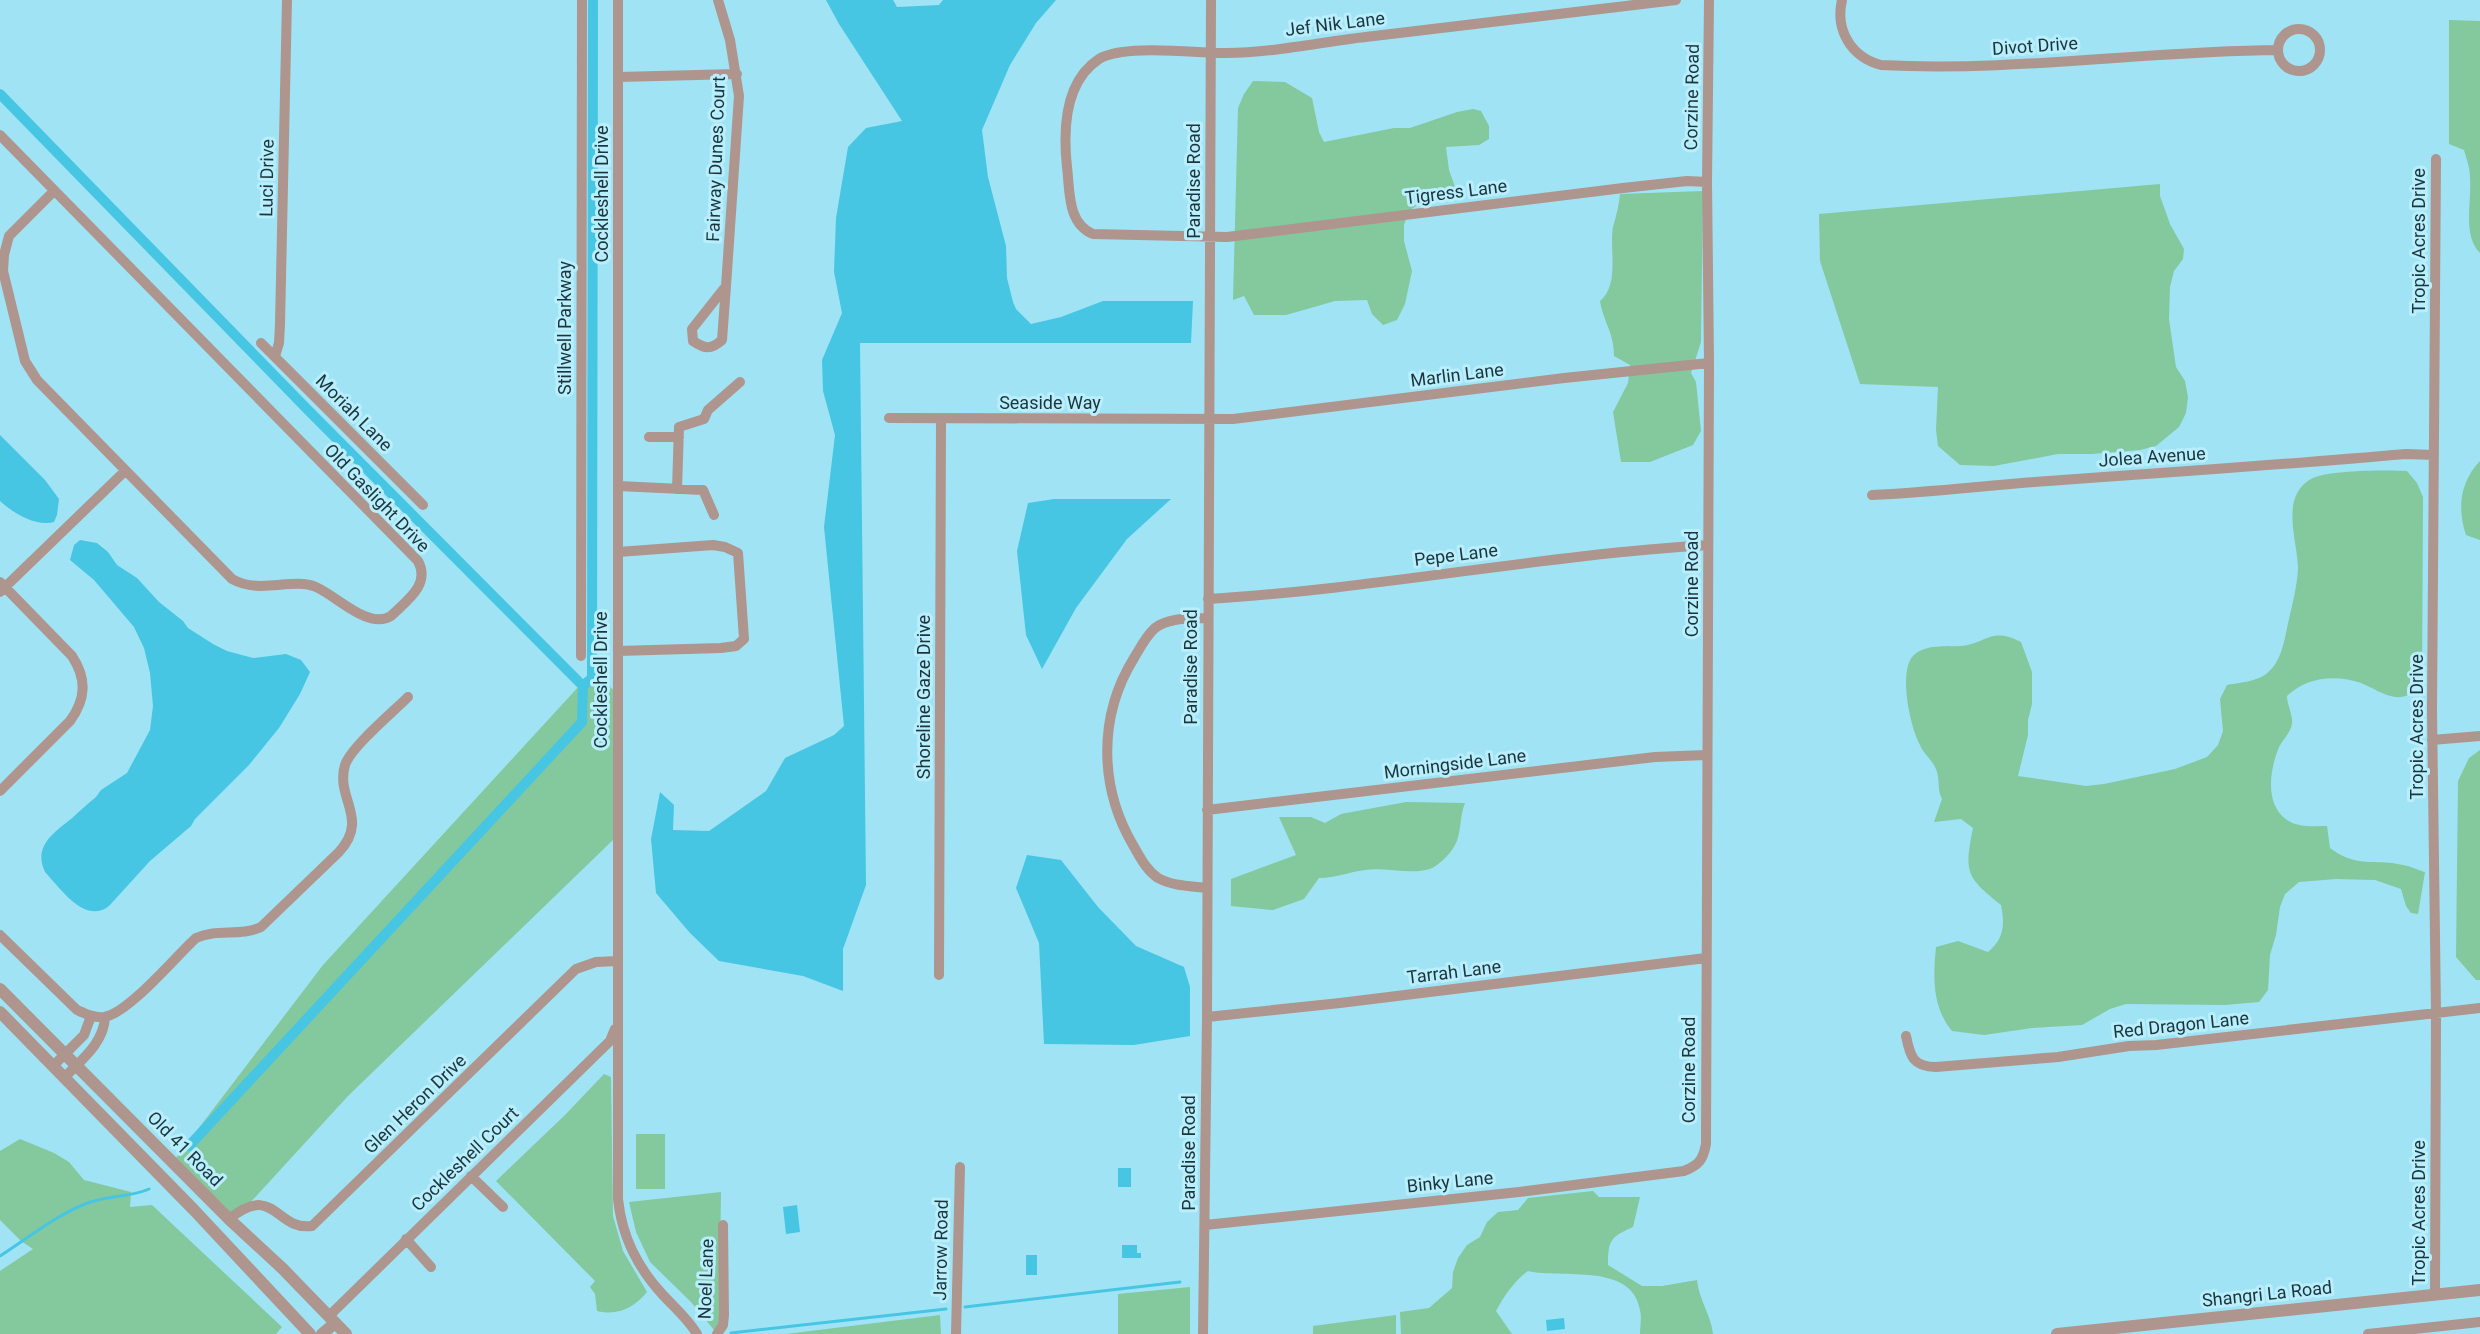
<svg xmlns="http://www.w3.org/2000/svg" width="2480" height="1334" font-family="Roboto,sans-serif">
  <style>
    .green { fill: #84c89e }
    .water { fill: #46c6e3 }
    .lines { fill: none; stroke-linecap: round; stroke-linejoin: round }
    .stream { stroke: #46c6e3; stroke-width: 3 }
    .canal { stroke: #46c6e3; stroke-width: 10 }
    .minor { stroke: #ae958d; stroke-width: 10 }
    .tertiary { stroke: #ae958d; stroke-width: 12 }
    .labels { text-anchor: middle; stroke-width: 6; stroke-linejoin: round; paint-order: stroke }
    .street-label { font-size: 18px; fill: #1a353c; stroke: #b9eefc }
  </style>
  <rect width="100%" height="100%" fill="#a0e3f4"/>
  <path class="green" d="M 2449,20 L 2480,21 L 2480,253 C 2462,235 2472,202 2470,178 C 2470,168 2467,160 2464,150 L 2449,144 Z
    M 1253,81 L 1285,82 L 1312,98 L 1319,132 L 1324,142 L 1394,128 L 1410,128 L 1457,112 L 1473,109 L 1481,111 L 1489,126 L 1489,139 L 1479,145 L 1446,147 L 1449,170 L 1455,187 L 1422,202 L 1409,211 L 1404,225 L 1404,241 L 1412,271 L 1405,304 L 1397,320 L 1383,325 L 1372,314 L 1367,300 L 1335,301 L 1286,315 L 1254,315 L 1244,296 L 1233,300 L 1238,108 L 1244,94 Z
    M 2160,184 L 2160,196 L 2170,224 L 2184,249 L 2183,259 L 2174,271 L 2170,287 L 2169,319 L 2176,367 L 2185,381 L 2188,397 L 2186,413 L 2179,427 L 2156,446 L 2140,450 L 2092,454 L 2058,454 L 1994,466 L 1960,465 L 1938,446 L 1936,430 L 1938,387 L 1860,384 L 1820,261 L 1819,214 Z
    M 1703,191 L 1701,342 L 1691,373 L 1696,382 L 1701,431 L 1693,445 L 1650,462 L 1621,462 L 1613,412 L 1628,383 L 1630,365 L 1614,356 C 1614,332 1604,324 1600,301 C 1620,284 1609,250 1613,227 C 1616,216 1619,206 1620,194 Z
    M 2480,461 L 2480,540 L 2466,535 C 2457,508 2460,482 2480,461 Z
    M 2407,471 L 2417,483 L 2423,497 L 2422,690 C 2414,693 2404,698 2395,697 C 2383,695 2373,688 2361,683 C 2336,674 2306,677 2287,696 C 2287,705 2293,715 2292,723 C 2291,733 2283,739 2279,747 C 2270,769 2264,804 2287,820 C 2298,828 2315,826 2327,826 L 2330,848 C 2358,869 2373,858 2403,865 C 2410,866 2418,870 2425,872 L 2418,914 L 2411,913 L 2406,906 L 2401,889 L 2375,880 L 2336,879 L 2299,882 L 2285,894 L 2280,907 L 2276,935 L 2270,955 L 2268,990 L 2259,1002 L 2225,1005 L 2126,1004 L 2110,1009 L 2082,1025 L 2032,1028 L 1984,1035 L 1952,1031 C 1932,1007 1933,977 1936,947 L 1958,941 L 1988,952 C 2004,939 2005,925 2001,905 C 1966,877 1964,873 1973,828 L 1961,819 L 1934,822 L 1942,799 C 1937,789 1940,782 1937,772 C 1934,761 1924,755 1920,745 C 1910,727 1897,668 1915,654 C 1928,644 1945,647 1960,646 C 1987,644 1990,626 2021,642 L 2032,672 L 2032,704 L 2028,720 L 2028,735 L 2018,776 L 2086,786 L 2104,784 L 2175,769 L 2207,757 L 2218,745 L 2223,731 L 2220,699 L 2227,685 C 2237,683 2250,682 2259,678 C 2282,668 2284,640 2289,619 C 2293,602 2297,586 2298,569 C 2298,542 2279,497 2311,479 C 2326,470 2388,470 2407,471 Z
    M 592,672 L 616,692 L 613,840 L 348,1096 L 236,1218 L 176,1158 L 323,965 Z
    M 2480,750 L 2480,980 L 2476,980 L 2456,957 L 2458,781 L 2469,758 Z
    M 1406,802 L 1465,803 C 1459,817 1462,834 1454,847 C 1449,855 1438,866 1430,869 C 1410,875 1385,867 1365,870 C 1349,872 1336,878 1319,878 L 1304,899 L 1273,910 L 1231,906 L 1231,879 L 1296,855 L 1279,817 L 1311,817 L 1325,823 L 1341,814 Z
    M 604,1074 L 611,1077 L 613,1216 L 623,1251 L 647,1292 C 634,1308 618,1316 597,1311 L 595,1294 L 590,1287 L 595,1281 L 496,1181 L 565,1115 Z
    M 636,1134 L 665,1134 L 665,1189 L 636,1189 Z
    M 20,1139 L 54,1153 L 69,1162 L 84,1180 L 131,1192 L 130,1207 L 152,1205 L 282,1327 L 276,1334 L 0,1334 L 0,1271 L 33,1249 L 21,1241 L 0,1220 L 0,1151 Z
    M 1593,1191 L 1599,1197 L 1640,1197 L 1633,1227 C 1610,1237 1608,1241 1608,1265 L 1642,1286 L 1662,1286 L 1697,1280 C 1699,1300 1711,1315 1713,1334 L 1640,1334 C 1640,1326 1642,1318 1640,1310 C 1632,1262 1562,1279 1528,1271 C 1516,1279 1503,1297 1496,1311 L 1512,1334 L 1401,1334 L 1400,1312 L 1429,1308 L 1452,1288 L 1453,1272 L 1458,1258 L 1467,1245 L 1480,1237 L 1487,1222 L 1498,1212 L 1518,1210 L 1528,1198 Z
    M 721,1192 L 719,1323 L 714,1330 L 691,1302 L 650,1262 L 636,1232 L 629,1202 Z
    M 1190,1287 L 1190,1334 L 1118,1334 L 1118,1294 Z
    M 940,1315 L 941,1334 L 786,1334 Z
    M 1396,1315 L 1396,1334 L 1313,1334 L 1313,1326 Z"/>
  <path class="water" d="M 826,0 L 893,0 L 897,7 L 939,5 L 943,0 L 1056,0 L 1036,23 L 1010,65 L 982,130 L 988,177 L 1006,246 L 1007,278 L 1013,302 L 1016,309 L 1031,324 L 1061,317 L 1103,301 L 1193,301 L 1191,343 L 860,343 L 866,885 L 843,949 L 843,991 L 803,976 L 719,961 L 690,933 L 656,893 L 651,839 L 660,792 L 674,805 L 673,830 L 709,831 L 766,791 L 785,758 L 834,735 L 844,726 L 824,527 L 835,435 L 823,391 L 822,360 L 842,313 L 834,272 L 836,218 L 848,147 L 866,128 L 902,121 L 839,24 Z
    M 0,435 L 45,480 L 59,499 L 57,515 L 54,522 C 36,527 13,513 0,501 Z
    M 1054,499 L 1171,499 L 1127,539 L 1076,608 L 1042,669 L 1026,635 L 1017,551 L 1028,503 Z
    M 80,540 L 97,543 L 108,552 L 117,565 L 137,578 L 159,602 L 183,621 L 188,628 L 213,644 L 227,651 L 253,658 L 286,654 L 301,660 L 310,672 L 300,694 L 279,728 L 249,765 L 195,819 L 191,826 L 150,861 L 109,906 C 85,925 60,888 45,872 C 33,847 53,833 71,819 C 79,812 87,804 96,797 L 101,790 L 127,773 L 150,730 L 153,706 L 150,673 L 144,648 L 134,627 L 94,580 L 70,560 L 74,545 Z
    M 1027,855 L 1061,860 L 1098,907 L 1136,946 L 1184,967 L 1190,987 L 1190,1036 L 1134,1045 L 1044,1044 L 1039,943 L 1016,888 Z
    M 1118,1168 L 1131,1168 L 1131,1187 L 1118,1187 Z
    M 797,1205 L 800,1232 L 786,1234 L 783,1207 Z
    M 1122,1245 L 1137,1245 L 1137,1253 L 1141,1253 L 1141,1258 L 1122,1258 Z
    M 1026,1255 L 1037,1255 L 1037,1275 L 1026,1275 Z
    M 1564,1318 L 1565,1329 L 1547,1331 L 1546,1320 Z"/>
  <g class="lines">
    <path class="stream" d="M 0,1256 C 28,1238 55,1216 85,1204 C 106,1195 130,1198 149,1189
      M 965,1307 L 1180,1282
      M 731,1333 L 946,1309"/>
    <path class="canal" d="M 0,94 L 307,409 L 583,686 L 582,722 L 189,1146
      M 583,686 L 592,678 L 593,0"/>
    <path class="minor" d="M 618,0 L 618,1199 C 622,1237 637,1267 663,1295 C 675,1308 688,1319 697,1334
      M 718,0 L 730,40 L 739,96 L 726,286
      M 1676,0 C 1576,12 1475,24 1374,36 C 1325,41 1275,53 1225,53 C 1196,53 1122,44 1099,59 C 1064,82 1063,130 1067,167 C 1070,191 1067,223 1093,234 L 1227,237 L 1623,188 L 1687,181 L 1707,182
      M 1842,0 C 1835,30 1851,57 1881,65 C 2013,72 2145,51 2278,50
      M2278 50a21 21 0 1 1 42 0a21 21 0 1 1-42 0Z
      M 618,77 L 737,74
      M 0,135 L 418,561 C 431,585 406,601 391,616 C 368,630 337,596 316,587 C 292,577 260,595 232,579 L 37,380 L 25,361 L 3,271 L 4,255 L 9,236 L 54,191
      M 726,286 L 722,340 C 711,350 705,349 693,341 L 692,329 Z
      M 261,343 L 423,505
      M 275,356 L 279,343 L 280,324 L 287,0
      M 889,418 L 1233,419 L 1564,378 L 1709,363
      M 649,437 L 679,437
      M 618,486 L 703,490 L 714,515
      M 677,489 L 679,427 L 704,419 L 708,410 L 740,382
      M 1872,495 C 1936,492 1998,484 2062,480 C 2177,472 2291,464 2406,454 L 2434,455
      M 0,582 L 72,656 C 87,679 86,699 70,721 L 0,791
      M 0,592 L 125,471
      M 1208,599 C 1376,589 1541,555 1708,545
      M 618,651 L 721,648 L 736,646 L 744,639 L 738,553 L 725,547 L 713,545 L 618,552
      M 581,656 L 582,0
      M 2432,740 L 2480,736
      M 1207,810 L 1655,757 L 1706,755
      M 1207,888 C 1191,886 1172,886 1158,878 C 1146,870 1140,857 1133,845 C 1099,787 1098,716 1134,658 C 1140,648 1146,636 1155,628 C 1169,617 1191,619 1208,618
      M 0,935 L 77,1010 C 86,1014 94,1018 104,1017 C 128,1014 176,956 196,938 C 218,928 240,937 261,927 L 339,852 C 370,818 335,799 345,765 C 351,747 393,712 408,697
      M 939,975 L 941,419
      M 1207,1017 L 1340,1003 L 1706,958
      M 1906,1036 C 1910,1056 1913,1067 1936,1067 L 2058,1057 L 2129,1046 L 2156,1045 L 2480,1008
      M 53,1066 L 84,1035 L 91,1016
      M 64,1078 C 81,1060 104,1043 105,1017
      M 471,1176 L 503,1207
      M 229,1219 C 275,1182 275,1231 312,1226 L 576,969 L 596,962 L 618,961
      M 1205,1225 L 1519,1192 L 1684,1171 C 1699,1165 1703,1160 1706,1144 L 1709,363 L 1707,182 L 1709,0
      M 406,1239 L 431,1267
      M 2435,1295 L 2436,1013 L 2432,710 L 2436,159
      M 329,1316 L 610,1041 L 615,1029
      M 717,1334 L 723,1325 L 724,1315 L 723,1225
      M 956,1334 L 960,1167
      M 1203,1334 L 1207,1017 L 1211,0
      M 2368,1334 L 2480,1322"/>
    <path class="tertiary" d="M 0,989 L 229,1219 L 283,1269 L 346,1334
      M 0,1012 L 194,1210 L 310,1334
      M 322,1334 L 335,1323
      M 2057,1334 L 2480,1290"/>
  </g>
  <g class="labels">
    <g class="street-label">
      <text transform="translate(1335 24) rotate(-7)" y="6">Jef Nik Lane</text>
      <text transform="translate(2035 46) rotate(-4)" y="6">Divot Drive</text>
      <text transform="translate(1692 97) rotate(-89)" y="6">Corzine Road</text>
      <text transform="translate(716 159) rotate(-88)" y="6">Fairway Dunes Court</text>
      <text transform="translate(267 178) rotate(-89)" y="6">Luci Drive</text>
      <text transform="translate(1194 181) rotate(-90)" y="6">Paradise Road</text>
      <text transform="translate(1456 192) rotate(-7)" y="6">Tigress Lane</text>
      <text transform="translate(602 194) rotate(-90)" y="6">Cockleshell Drive</text>
      <text transform="translate(2419 241) rotate(-90)" y="6">Tropic Acres Drive</text>
      <text transform="translate(565 328) rotate(-90)" y="6">Stillwell Parkway</text>
      <text transform="translate(1457 375) rotate(-7)" y="6">Marlin Lane</text>
      <text x="1050" y="409">Seaside Way</text>
      <text transform="translate(354 413) rotate(45)" y="6">Moriah Lane</text>
      <text transform="translate(2152 457) rotate(-4)" y="6">Jolea Avenue</text>
      <text transform="translate(377 498) rotate(46)" y="6">Old Gaslight Drive</text>
      <text transform="translate(1456 555) rotate(-7)" y="6">Pepe Lane</text>
      <text transform="translate(1692 584) rotate(-90)" y="6">Corzine Road</text>
      <text transform="translate(1191 667) rotate(-90)" y="6">Paradise Road</text>
      <text transform="translate(601 680) rotate(-90)" y="6">Cockleshell Drive</text>
      <text transform="translate(924 697) rotate(-90)" y="6">Shoreline Gaze Drive</text>
      <text transform="translate(2417 727) rotate(-90)" y="6">Tropic Acres Drive</text>
      <text transform="translate(1455 764) rotate(-7)" y="6">Morningside Lane</text>
      <text transform="translate(1454 972) rotate(-7)" y="6">Tarrah Lane</text>
      <text transform="translate(2181 1025) rotate(-6)" y="6">Red Dragon Lane</text>
      <text transform="translate(1689 1070) rotate(-90)" y="6">Corzine Road</text>
      <text transform="translate(415 1104) rotate(-44)" y="6">Glen Heron Drive</text>
      <text transform="translate(185 1149) rotate(45)" y="6">Old 41 Road</text>
      <text transform="translate(1189 1153) rotate(-90)" y="6">Paradise Road</text>
      <text transform="translate(465 1159) rotate(-44)" y="6">Cockleshell Court</text>
      <text transform="translate(1450 1182) rotate(-6)" y="6">Binky Lane</text>
      <text transform="translate(2419 1213) rotate(-90)" y="6">Tropic Acres Drive</text>
      <text transform="translate(941 1250) rotate(-89)" y="6">Jarrow Road</text>
      <text transform="translate(706 1279) rotate(-88)" y="6">Noel Lane</text>
      <text transform="translate(2267 1294) rotate(-6)" y="6">Shangri La Road</text>
    </g>
  </g>
</svg>
